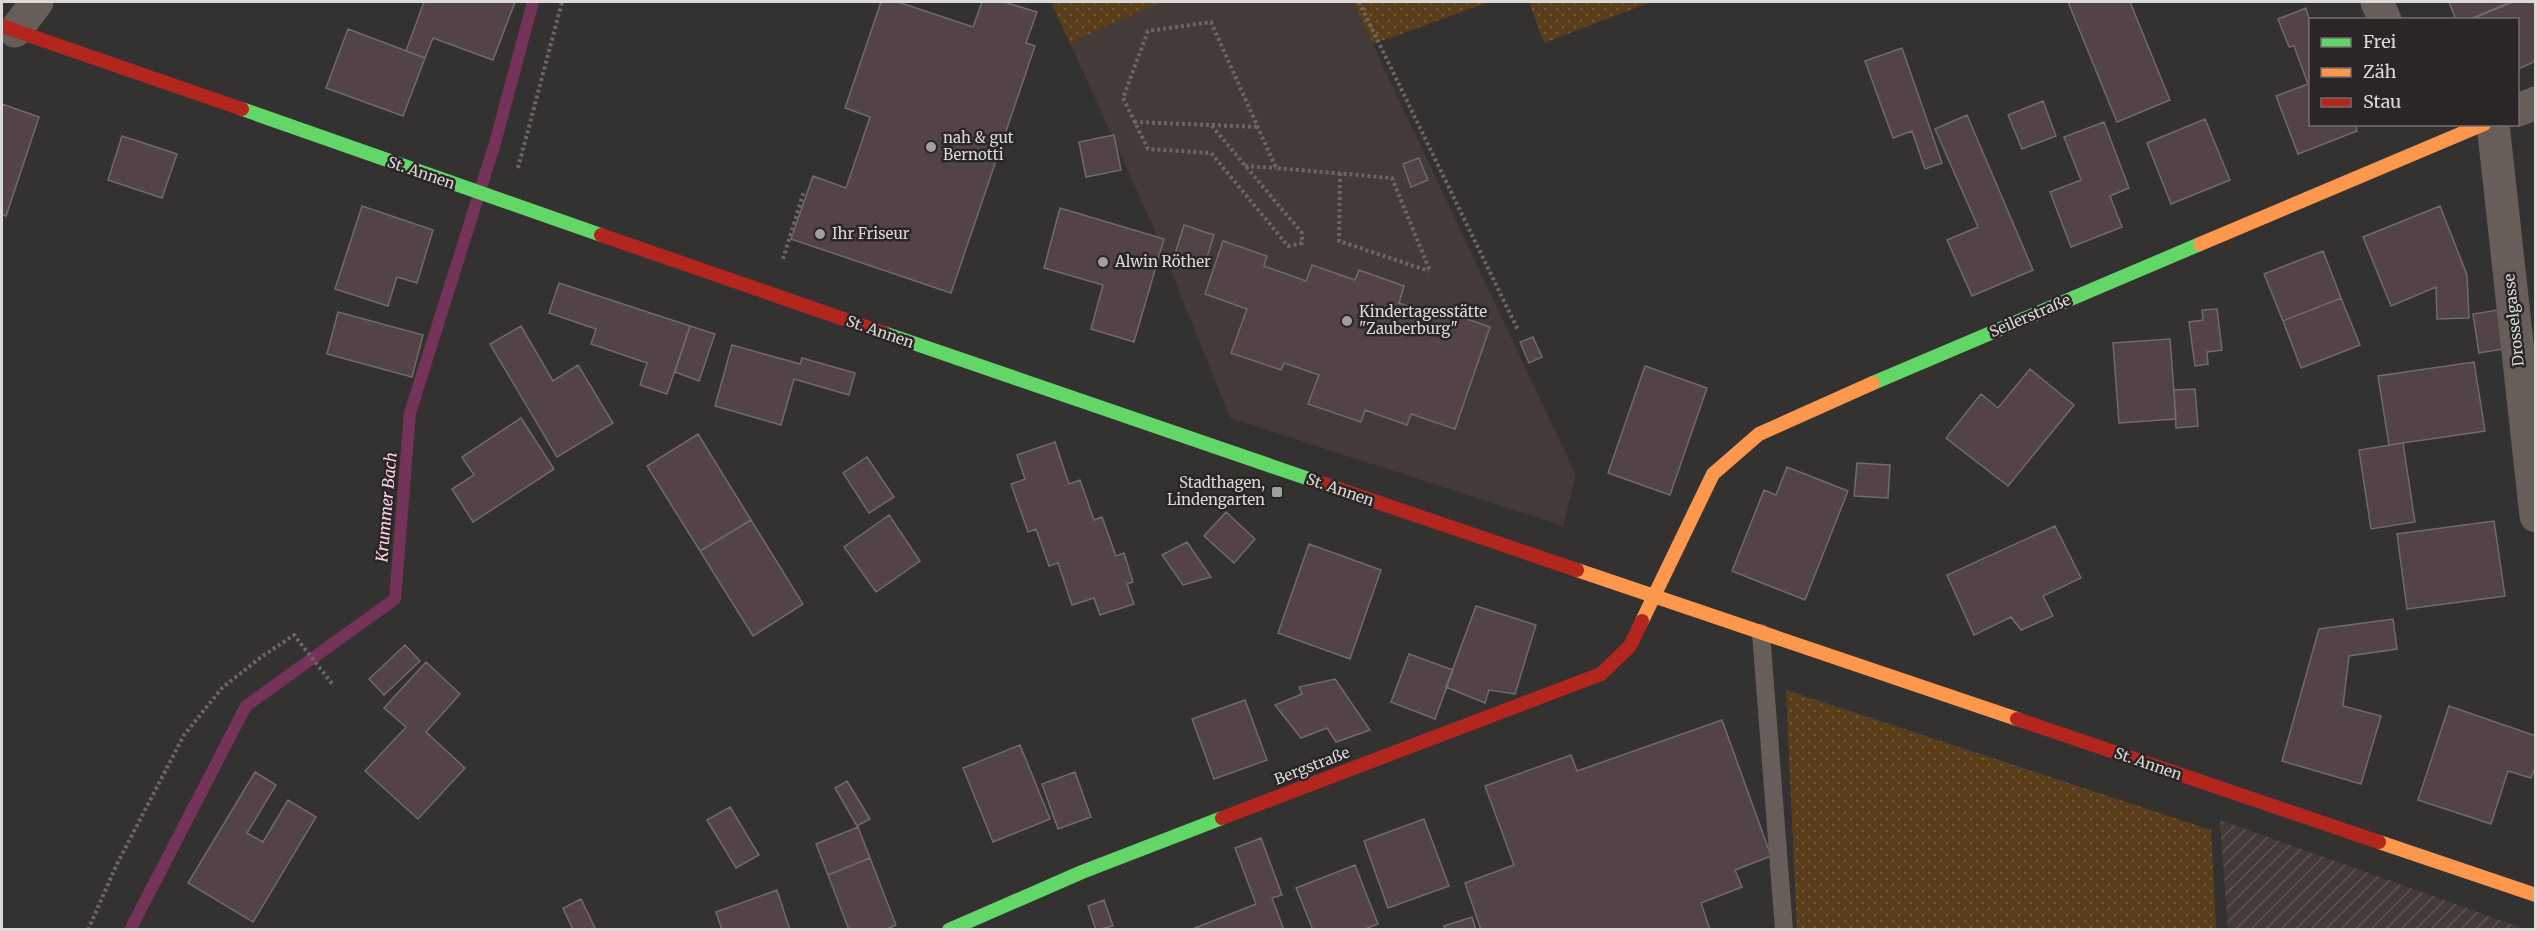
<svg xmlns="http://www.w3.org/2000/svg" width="2537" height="931" font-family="Merriweather,serif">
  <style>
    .built { fill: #443a38 }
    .industrial { fill: url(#industrial-furrows) }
    .grass { fill: url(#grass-dots) }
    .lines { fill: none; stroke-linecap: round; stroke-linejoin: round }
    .stream { stroke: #76335a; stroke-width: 12 }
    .building { fill: #544346; stroke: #6d6b6b; stroke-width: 1.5 }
    .path { stroke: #6c6561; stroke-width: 4; stroke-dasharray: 3 3; stroke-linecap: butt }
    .lane { stroke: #685e59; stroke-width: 18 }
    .street { stroke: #685e59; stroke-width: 33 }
    .fast { stroke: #63d668; stroke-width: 14 }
    .slow { stroke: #ff974d; stroke-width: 14 }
    .jam { stroke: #b3261e; stroke-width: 14 }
    .poi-dot { fill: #a19e9e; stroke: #2b2626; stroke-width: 2 }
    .labels { text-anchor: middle; stroke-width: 5; stroke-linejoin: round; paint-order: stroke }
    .poi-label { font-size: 15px; fill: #dcd9d9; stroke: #2b2626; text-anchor: start }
    .street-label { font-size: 15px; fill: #dcd9d9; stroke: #2b2626 }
    .water-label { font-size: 16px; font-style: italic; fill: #fed1e8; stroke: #2b2626 }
  </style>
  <defs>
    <pattern id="industrial-furrows" width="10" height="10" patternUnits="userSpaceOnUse" patternTransform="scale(1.5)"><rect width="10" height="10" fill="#443a38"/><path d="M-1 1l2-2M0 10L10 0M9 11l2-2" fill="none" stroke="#5e5654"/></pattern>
    <pattern id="grass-dots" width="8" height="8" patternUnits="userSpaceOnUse" patternTransform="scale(1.5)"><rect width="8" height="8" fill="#5a3e1b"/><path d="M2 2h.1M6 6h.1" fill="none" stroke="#71593c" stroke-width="1.8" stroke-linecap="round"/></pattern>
  </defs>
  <rect width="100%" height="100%" fill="#343131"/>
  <path class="built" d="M 1158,2 L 1353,2 L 1576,475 L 1563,526 L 1230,418 L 1152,224 L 1070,43 Z"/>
  <path class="industrial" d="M 2220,820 L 2525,929 L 2228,929 Z"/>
  <path class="grass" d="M 1051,2 L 1160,2 L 1070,43 Z
    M 1353,2 L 1489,2 L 1373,44 Z
    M 1529,2 L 1651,2 L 1544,43 Z
    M 1786,690 L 2211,830 L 2216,929 L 1797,929 Z"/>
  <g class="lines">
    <path class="stream" d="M 130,930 L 246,706 L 395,599 L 410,413 L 495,143 L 533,2"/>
  </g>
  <path class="building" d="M 424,2 L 515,2 L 493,60 L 433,38 L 425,58 L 406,51 Z
    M 881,2 L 898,2 L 973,27 L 982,2 L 1004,2 L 1037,12 L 1026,43 L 1035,46 L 951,293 L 791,239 L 813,176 L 846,188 L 870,117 L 845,108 Z
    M 2068,2 L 2130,2 L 2170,100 L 2117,122 Z
    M 2449,2 L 2505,2 L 2506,4 L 2468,20 L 2456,20 Z
    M 2513,2 L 2536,2 L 2536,61 L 2518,69 L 2518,20 L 2469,20 Z
    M 2306,8 L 2310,22 L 2310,124 L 2355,124 L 2357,131 L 2298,154 L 2276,96 L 2308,84 L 2294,46 L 2289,47 L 2278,19 Z
    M 348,29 L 425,58 L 403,116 L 326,88 Z
    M 1902,48 L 1942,163 L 1925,169 L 1912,131 L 1893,138 L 1865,61 Z
    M 2043,101 L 2056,136 L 2022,149 L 2008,115 Z
    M 2,104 L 39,117 L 6,216 L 2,215 Z
    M 1967,115 L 2033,270 L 1972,296 L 1947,240 L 1978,227 L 1935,129 Z
    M 2205,119 L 2230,180 L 2171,204 L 2147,143 Z
    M 2104,122 L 2129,188 L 2110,196 L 2122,227 L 2071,247 L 2050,192 L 2081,180 L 2064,137 Z
    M 1114,135 L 1121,170 L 1086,177 L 1079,142 Z
    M 122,136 L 177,154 L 162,198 L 108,180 Z
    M 1419,158 L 1428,180 L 1411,187 L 1403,164 Z
    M 362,206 L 433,230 L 417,283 L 397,277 L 388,306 L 335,289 Z
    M 2440,206 L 2467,275 L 2469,318 L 2437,319 L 2436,287 L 2391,306 L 2363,237 Z
    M 1060,208 L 1164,239 L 1134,342 L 1091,329 L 1103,285 L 1044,268 Z
    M 1184,225 L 1214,235 L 1204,267 L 1174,257 Z
    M 1223,241 L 1267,256 L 1264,266 L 1306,281 L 1312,265 L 1355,280 L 1359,270 L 1404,286 L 1399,303 L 1435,316 L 1438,309 L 1490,327 L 1455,429 L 1411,414 L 1407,425 L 1365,410 L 1361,422 L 1308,404 L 1319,375 L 1284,363 L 1281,370 L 1231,353 L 1247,309 L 1205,294 Z
    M 2323,251 L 2341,298 L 2283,321 L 2264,274 Z
    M 559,283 L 690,326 L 667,394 L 640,385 L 647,363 L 591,344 L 596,329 L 549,313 Z
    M 2341,298 L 2360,345 L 2301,368 L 2283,321 Z
    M 2217,309 L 2222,350 L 2207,352 L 2208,364 L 2195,366 L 2189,322 L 2203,320 L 2202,310 Z
    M 2504,309 L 2510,348 L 2479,353 L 2473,314 Z
    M 338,312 L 423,335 L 412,377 L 327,354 Z
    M 521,326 L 553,381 L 578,365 L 613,423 L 557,457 L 490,344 Z
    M 690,326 L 715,334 L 699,381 L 675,372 Z
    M 1533,337 L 1542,357 L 1529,363 L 1520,342 Z
    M 2170,339 L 2176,419 L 2119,423 L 2113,343 Z
    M 732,345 L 800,364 L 802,358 L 855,373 L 849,395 L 794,379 L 781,425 L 715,406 Z
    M 2474,362 L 2485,431 L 2389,445 L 2378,376 Z
    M 1645,366 L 1707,388 L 1670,495 L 1608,473 Z
    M 2030,369 L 2074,405 L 2008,486 L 1946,438 L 1981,394 L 1998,408 Z
    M 2195,389 L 2198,426 L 2176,428 L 2174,390 Z
    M 521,418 L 554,469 L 473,522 L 452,489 L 474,475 L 462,457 Z
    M 698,434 L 751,520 L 700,551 L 647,466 Z
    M 1055,442 L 1069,484 L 1080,480 L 1094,520 L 1102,517 L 1116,556 L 1124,553 L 1133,582 L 1127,584 L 1134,604 L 1100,615 L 1094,598 L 1072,605 L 1058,563 L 1049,566 L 1036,529 L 1028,532 L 1011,484 L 1025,479 L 1017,455 Z
    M 2403,443 L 2415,522 L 2371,529 L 2359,450 Z
    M 867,457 L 894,497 L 869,513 L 843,473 Z
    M 1857,463 L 1890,465 L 1888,498 L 1854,496 Z
    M 1787,467 L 1848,491 L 1805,600 L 1732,571 L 1764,490 L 1776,495 Z
    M 1226,512 L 1255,539 L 1234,563 L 1204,536 Z
    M 889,515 L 920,561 L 876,592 L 844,547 Z
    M 751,520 L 803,604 L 753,636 L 700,551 Z
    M 2494,521 L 2505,596 L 2407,609 L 2397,534 Z
    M 2055,526 L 2081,578 L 2043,596 L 2053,616 L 2021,630 L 2011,617 L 1974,635 L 1947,575 Z
    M 1187,542 L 1211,577 L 1183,585 L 1162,555 Z
    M 1309,544 L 1381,570 L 1350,659 L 1278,633 Z
    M 1476,606 L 1536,625 L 1515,694 L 1489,690 L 1485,703 L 1446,687 Z
    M 2393,619 L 2397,649 L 2349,656 L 2343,706 L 2381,716 L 2361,784 L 2282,761 L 2319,629 Z
    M 405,645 L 420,661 L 384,695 L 369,679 Z
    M 1409,654 L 1453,670 L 1435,719 L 1391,702 Z
    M 426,662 L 460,694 L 426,732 L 465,768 L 418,819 L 365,771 L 406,727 L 384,708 Z
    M 1335,679 L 1370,730 L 1336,742 L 1327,728 L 1301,738 L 1275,705 L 1302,694 L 1299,687 Z
    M 1245,700 L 1267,760 L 1214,779 L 1192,719 Z
    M 2449,706 L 2536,736 L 2536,765 L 2531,778 L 2508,771 L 2491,824 L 2418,800 Z
    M 1722,720 L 1771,856 L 1735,870 L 1742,887 L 1701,903 L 1710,930 L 1481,930 L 1465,883 L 1514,865 L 1485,786 L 1571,755 L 1577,771 Z
    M 1020,745 L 1050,819 L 993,842 L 963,768 Z
    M 255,772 L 276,785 L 247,833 L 263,842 L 288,800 L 316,817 L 253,922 L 188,883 Z
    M 1075,772 L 1091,817 L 1058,829 L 1042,784 Z
    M 847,781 L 870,819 L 857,826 L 835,788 Z
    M 730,807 L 759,855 L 736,868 L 707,820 Z
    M 1424,819 L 1449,886 L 1388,908 L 1364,841 Z
    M 858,827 L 870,858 L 828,875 L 816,844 Z
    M 1261,838 L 1282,895 L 1272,898 L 1284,930 L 1190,930 L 1256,904 L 1235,848 Z
    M 870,858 L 896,925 L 884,930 L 849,930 L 828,875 Z
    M 1355,865 L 1378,924 L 1362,930 L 1313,930 L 1296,888 Z
    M 777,890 L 790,930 L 722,930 L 716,912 Z
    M 581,899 L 596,930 L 573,930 L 563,908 Z
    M 1104,900 L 1113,926 L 1096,930 L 1088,906 Z
    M 1472,917 L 1476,930 L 1446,930 L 1444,926 Z"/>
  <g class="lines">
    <path class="path" d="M 1359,2 L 1518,330
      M 1134,122 L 1211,125 L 1302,233 L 1302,243 L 1288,246 L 1211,153 L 1148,149 L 1123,98 L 1148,31 L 1211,22 L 1276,168 L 1392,178 L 1430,271
      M 1212,125 L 1258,127
      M 1245,166 L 1276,168
      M 518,168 L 562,2
      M 1340,173 L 1339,241 L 1429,271
      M 783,259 L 804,191
      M 88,930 L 117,864 L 184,735 L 222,688 L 260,658 L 294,635 L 334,686"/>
    <path class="lane" d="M 1761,633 L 1784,930"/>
    <path class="street" d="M 2377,2 L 2385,20
      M 15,31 L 37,2
      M 2518,110 L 2536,103
      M 2493,124 L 2536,516"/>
    <path class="fast" d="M 242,109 L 601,235
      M 884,333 L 1312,480
      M 1873,383 L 2200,244
      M 949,930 L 1082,872 L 1222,818"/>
    <path class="slow" d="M 2200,244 L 2484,124
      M 1577,570 L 2017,719
      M 1642,621 L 1713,474 L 1759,434 L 1873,383
      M 2379,842 L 2536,895"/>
    <path class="jam" d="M 2,26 L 242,109
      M 601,235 L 884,333
      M 1312,480 L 1577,570
      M 2017,719 L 2379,842
      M 1222,818 L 1601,674 L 1630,646 L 1642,621"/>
  </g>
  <g class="poi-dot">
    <circle cx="931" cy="147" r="6"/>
    <circle cx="820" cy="234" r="6"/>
    <circle cx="1103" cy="262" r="6"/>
    <circle cx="1347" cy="321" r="6"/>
    <rect x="1271" y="486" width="12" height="12" rx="3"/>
  </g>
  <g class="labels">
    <g class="poi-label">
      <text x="943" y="143">nah &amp; gut<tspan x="943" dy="17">Bernotti</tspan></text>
      <text x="832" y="239">Ihr Friseur</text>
      <text x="1115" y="267">Alwin Röther</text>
      <text x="1359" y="317">Kindertagesstätte<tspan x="1359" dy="17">"Zauberburg"</tspan></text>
      <text x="1265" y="488" text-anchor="end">Stadthagen,<tspan x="1265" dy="17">Lindengarten</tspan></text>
    </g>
    <g class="street-label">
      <text transform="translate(421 173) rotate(19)" y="5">St. Annen</text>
      <text transform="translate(2030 316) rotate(-23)" y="5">Seilerstraße</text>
      <text transform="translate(2514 320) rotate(-96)" y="5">Drosselgasse</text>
      <text transform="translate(880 332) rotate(19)" y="5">St. Annen</text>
      <text transform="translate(1340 490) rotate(19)" y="5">St. Annen</text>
      <text transform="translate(2148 764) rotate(19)" y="5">St. Annen</text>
      <text transform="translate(1312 766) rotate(-21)" y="5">Bergstraße</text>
    </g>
    <g class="water-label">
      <text transform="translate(386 507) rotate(-85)" y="6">Krummer Bach</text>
    </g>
  </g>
  <rect width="2537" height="931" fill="none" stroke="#dcd9d9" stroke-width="6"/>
  <rect x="2309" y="18" width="210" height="108" fill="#2b2626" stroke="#726e6e" stroke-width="1.5"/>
  <rect x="2321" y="38" width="30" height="9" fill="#63d668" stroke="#726e6e" stroke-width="1.5"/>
  <text x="2363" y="48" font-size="18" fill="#dcd9d9">Frei</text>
  <rect x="2321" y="68" width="30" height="9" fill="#ff974d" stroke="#726e6e" stroke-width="1.5"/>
  <text x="2363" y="78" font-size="18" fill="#dcd9d9">Zäh</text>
  <rect x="2321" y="98" width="30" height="9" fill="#b3261e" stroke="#726e6e" stroke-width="1.5"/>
  <text x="2363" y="108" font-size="18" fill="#dcd9d9">Stau</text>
</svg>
